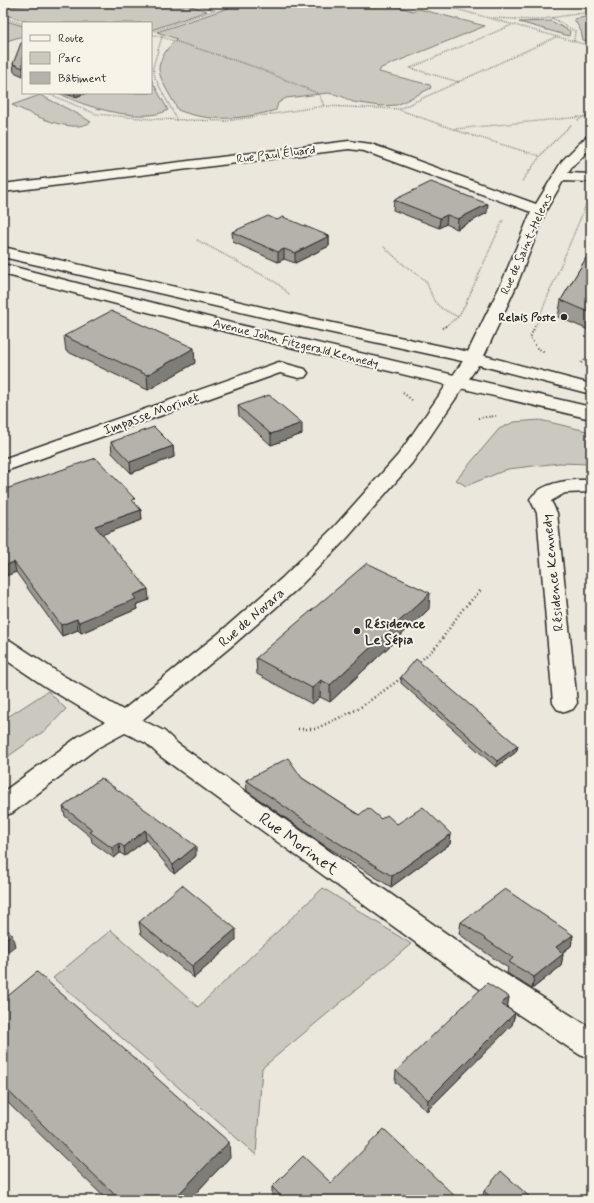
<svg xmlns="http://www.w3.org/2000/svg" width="594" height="1203" font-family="Mynerve,sans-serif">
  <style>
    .green { fill: #cbc8bf; stroke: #7b7a75 }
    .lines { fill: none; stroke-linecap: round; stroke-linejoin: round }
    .minor-casing { stroke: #2b2b2b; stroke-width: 3 }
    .major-casing { stroke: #2b2b2b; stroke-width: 3 }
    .path-far2 { stroke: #2b2b2b; stroke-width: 1.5; stroke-dasharray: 0.5 1.5; stroke-linecap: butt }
    .path-far1 { stroke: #2b2b2b; stroke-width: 2; stroke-dasharray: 1 2.5; stroke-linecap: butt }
    .path { stroke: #2b2b2b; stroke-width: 2.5; stroke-dasharray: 1 3; stroke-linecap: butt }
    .minor { fill: #f7f3e8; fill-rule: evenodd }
    .major { fill: #f7f3e8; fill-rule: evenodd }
    .wall { fill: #9c9993; stroke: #2b2b2b }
    .shaded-wall { fill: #7f7d78; stroke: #2b2b2b }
    .building { fill: #b5b2ab; stroke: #2b2b2b }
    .poi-dot { fill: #2b2b2b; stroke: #f7f3e8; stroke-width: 1.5 }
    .labels { text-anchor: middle; stroke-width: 4; stroke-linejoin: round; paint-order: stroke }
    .far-street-label { font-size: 12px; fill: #2b2b2b; stroke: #f7f3e8 }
    .far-poi-label { font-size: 12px; font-weight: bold; fill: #2b2b2b; stroke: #f7f3e8; text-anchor: end }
    .street-label { font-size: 14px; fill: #2b2b2b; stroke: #f7f3e8 }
    .poi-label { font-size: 14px; font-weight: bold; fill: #2b2b2b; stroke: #f7f3e8; text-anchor: start }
    .near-street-label { font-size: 17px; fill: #2b2b2b; stroke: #f7f3e8 }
  </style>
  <rect width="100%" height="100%" fill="#ebe7dd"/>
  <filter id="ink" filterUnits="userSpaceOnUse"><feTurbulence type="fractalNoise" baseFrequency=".025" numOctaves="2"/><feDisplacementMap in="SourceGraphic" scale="8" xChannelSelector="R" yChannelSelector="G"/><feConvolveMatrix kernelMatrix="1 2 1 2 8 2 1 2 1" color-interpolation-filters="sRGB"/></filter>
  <g filter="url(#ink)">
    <path class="green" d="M 38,3 L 182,3 L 207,11 L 151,30 L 151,23 L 31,23 L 3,14 L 4,8 Z
      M 243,3 L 384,3 L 413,11 L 419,9 L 485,26 L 381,68 L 379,72 L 430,85 L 431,88 L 397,105 L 380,106 L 353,102 L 341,96 L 328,93 L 286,98 L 278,103 L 276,110 C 243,119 210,123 178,110 C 173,100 160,81 159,70 C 158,60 170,44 177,39 L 157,32 Z
      M 591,16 L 591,42 L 583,40 L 581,31 L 574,19 Z
      M 3,20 L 23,26 L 23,36 L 3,42 Z
      M 551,21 L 570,31 L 569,36 L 519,22 Z
      M 151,79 L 168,110 C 144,124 82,107 59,93 L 75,97 L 87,93 L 151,93 Z
      M 40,95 L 80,115 L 91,122 C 71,135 32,114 12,105 Z
      M 540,420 L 591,432 L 591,464 L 559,463 L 508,469 L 466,486 L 456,480 L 499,429 L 514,422 Z
      M 48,691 L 66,709 L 47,729 L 3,760 L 3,720 Z
      M 323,888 L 411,944 L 262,1068 L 256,1155 L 53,978 L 111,930 L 198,1007 Z"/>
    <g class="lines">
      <g class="minor-casing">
        <path id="minor" d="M 591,136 L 591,148 L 573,166 L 568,173 L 591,174 L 591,182 L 563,181 L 546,210 L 518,282 L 483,358 L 412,463 L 348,537 L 297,589 L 234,644 L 142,720 L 164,731 L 178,744 L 491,965 L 591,1028 L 591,1059 L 580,1055 L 471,983 L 160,756 L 146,743 L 125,733 L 97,748 L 12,813 L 3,816 L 3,792 L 79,736 L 105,722 L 46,687 L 3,658 L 3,639 L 11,641 L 62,675 L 123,710 L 218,634 L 281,579 L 334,527 L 398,455 L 465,358 L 502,282 L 531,212 L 364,151 L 349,149 L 3,192 L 3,184 L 349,141 L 371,144 L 536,204 L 562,161 L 586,137 Z
          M 279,362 L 305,369 L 308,373 L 305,377 L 299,378 L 280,373 L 3,472 L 3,459 Z
          M 576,480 L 591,480 L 591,492 L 565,493 L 551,501 L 557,513 L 577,703 L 573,709 L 565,712 L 557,709 L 553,703 L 537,513 L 530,499 C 540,485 560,481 576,480 Z"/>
      </g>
      <g class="major-casing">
        <path id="major" d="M 3,247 L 305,317 L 474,353 L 591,384 L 591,394 L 471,363 L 305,327 L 3,257 Z
          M 3,264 L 223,321 L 591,407 L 591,419 C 394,372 198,327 3,274 Z"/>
      </g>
      <path class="path-far2" d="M 434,3 L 591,46
        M 3,6 L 16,3
        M 3,17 L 23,24
        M 493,18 L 536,20 L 591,12
        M 552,18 L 575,31 L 574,41
        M 151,32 L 215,10 L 192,3
        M 151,34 L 162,37 L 153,67 L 155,78 L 176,118
        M 162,37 L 255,67 L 319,94 L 324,106
        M 459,82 L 410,68 L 512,25
        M 47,93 L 96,114 L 151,119 L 227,121 L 324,106 L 399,109 L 556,37
        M 400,110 L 461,132 L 540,156
        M 578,120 L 591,113
        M 454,129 L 591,116
        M 522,181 L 544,151 L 571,125
        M 197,240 L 277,283 L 290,295
        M 384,247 L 404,265 L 426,281 L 434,301 L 441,308 L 458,317
        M 444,327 L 458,317 L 466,303 L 503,220
        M 535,327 L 588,200"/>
      <path class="path-far1" d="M 535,326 L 530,338 L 537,348 L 545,352
        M 442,328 L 446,326
        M 581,363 L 591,356
        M 403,393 L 412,400
        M 478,418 L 496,416"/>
      <path class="path" d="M 417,664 L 437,646 L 462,610 L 481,590
        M 298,729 L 315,729 L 358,709 L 403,677"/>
      <use href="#minor" class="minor"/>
      <use href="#major" class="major"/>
    </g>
    <path class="wall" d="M 23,43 L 23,76 L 14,72 L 13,64 Z
      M 64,93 L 87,93 L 75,97 Z
      M 394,200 L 487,213 L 457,229 L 446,224 L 439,228 L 393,210 Z
      M 277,220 L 329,236 L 329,246 L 295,263 L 284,259 L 278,262 L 233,242 L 232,232 Z
      M 591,250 L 591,331 L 558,317 L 561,300 Z
      M 64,336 L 195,363 L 148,390 L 66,351 Z
      M 238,406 L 302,434 L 271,445 L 239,416 Z
      M 111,442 L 173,446 L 174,457 L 131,473 L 112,453 Z
      M 3,490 L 135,504 L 141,510 L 142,520 L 102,534 L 149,600 L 136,605 L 137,609 L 81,633 L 78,630 L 62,636 L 16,572 L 3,577 L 3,532 L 4,532 L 3,531 Z
      M 429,609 L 330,702 L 320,697 L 312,704 L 257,674 L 256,658 Z
      M 401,677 L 518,746 L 516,752 L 496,767 L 401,683 Z
      M 101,778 L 196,856 L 174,874 L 146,840 L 125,856 L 120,853 L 114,858 L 92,842 L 91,837 L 65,816 L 63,807 Z
      M 302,778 L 359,815 L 381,819 L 397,824 L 451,834 L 450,844 L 391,887 L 324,845 L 247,791 L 246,780 Z
      M 139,922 L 236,940 L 194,978 L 141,934 Z
      M 461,922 L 573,935 L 571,946 L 562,953 L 563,954 L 561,966 L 532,989 L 507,973 L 508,968 L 459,934 Z
      M 509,997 L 507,1008 L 515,1013 L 512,1025 L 427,1111 L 395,1082 L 396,1071 Z
      M 3,1000 L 230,1157 L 189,1200 L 107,1200 L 3,1098 Z
      M 331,1183 L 458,1200 L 272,1200 L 272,1187 Z
      M 484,1191 L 533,1200 L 486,1200 L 483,1197 Z"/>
    <path class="shaded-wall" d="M 74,93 L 87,93 L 75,97 Z
      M 488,204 L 487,213 L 457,229 L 458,219 Z
      M 447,215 L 446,224 L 439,228 L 440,218 Z
      M 329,236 L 329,246 L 295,263 L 295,253 Z
      M 284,249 L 284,259 L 278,262 L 278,252 Z
      M 194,348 L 195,363 L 148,390 L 147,375 Z
      M 302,423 L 302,434 L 271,445 L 271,434 Z
      M 173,446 L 174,457 L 131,473 L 130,462 Z
      M 141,510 L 142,520 L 96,537 L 95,526 Z
      M 14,562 L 16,572 L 3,577 L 3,566 Z
      M 148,589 L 149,600 L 136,605 L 137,609 L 81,633 L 79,622 L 133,595 Z
      M 430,593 L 429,609 L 330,702 L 330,685 Z
      M 77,619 L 78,630 L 62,636 L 61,625 Z
      M 321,680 L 320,697 L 312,704 L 312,688 Z
      M 518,746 L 516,752 L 496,767 L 497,761 Z
      M 145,830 L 146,840 L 125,856 L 124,847 Z
      M 451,834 L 450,844 L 391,887 L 392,876 Z
      M 119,843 L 120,853 L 114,858 L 112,848 Z
      M 196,846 L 196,856 L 174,874 L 173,865 Z
      M 236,929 L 236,940 L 194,978 L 192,966 Z
      M 12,934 L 15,946 L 3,955 L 3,941 Z
      M 573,935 L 571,946 L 553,959 L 556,947 Z
      M 563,954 L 561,966 L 532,989 L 534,977 Z
      M 509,997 L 507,1009 L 501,1004 Z
      M 515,1013 L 512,1025 L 427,1111 L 428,1100 Z
      M 229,1142 L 230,1157 L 189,1200 L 173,1200 Z"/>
    <path class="building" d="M 21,43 L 23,43 L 23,68 L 13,64 Z
      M 431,182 L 488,204 L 458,219 L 447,215 L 440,218 L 394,200 Z
      M 268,216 L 277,220 L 283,217 L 329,236 L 295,253 L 284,249 L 278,252 L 232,232 Z
      M 591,250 L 591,313 L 561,300 Z
      M 111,311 L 194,348 L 147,375 L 64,336 Z
      M 269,395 L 302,423 L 271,434 L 238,406 Z
      M 154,427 L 173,446 L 130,462 L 111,442 Z
      M 96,458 L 135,499 L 132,500 L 141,510 L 95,526 L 148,589 L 133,595 L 136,599 L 79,622 L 77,619 L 61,625 L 14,562 L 3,566 L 3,532 L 9,530 L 3,523 L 3,490 Z
      M 367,563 L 430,593 L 330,685 L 321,680 L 312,688 L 256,658 Z
      M 416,659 L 518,746 L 497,761 L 401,677 Z
      M 288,758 L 302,778 L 359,815 L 368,808 L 381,819 L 387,815 L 397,824 L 423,807 L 451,834 L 392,876 L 324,834 L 246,780 Z
      M 101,778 L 196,846 L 173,865 L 145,830 L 124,847 L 119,843 L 112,848 L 90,832 L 93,830 L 63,807 Z
      M 182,885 L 236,929 L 192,966 L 139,922 Z
      M 505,889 L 573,935 L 556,947 L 563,954 L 534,977 L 509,962 L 513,958 L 461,922 Z
      M 3,926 L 12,934 L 3,941 Z
      M 37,972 L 229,1142 L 173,1200 L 120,1200 L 3,1086 L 3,1000 Z
      M 487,983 L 509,997 L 501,1004 L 515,1013 L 428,1100 L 396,1071 Z
      M 384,1129 L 459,1200 L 285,1200 L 272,1187 L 303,1156 L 331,1183 Z
      M 501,1171 L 533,1200 L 494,1200 L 484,1191 Z"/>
  </g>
  <g class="poi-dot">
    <circle cx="564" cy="317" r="4"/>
    <circle cx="357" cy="631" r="4"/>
  </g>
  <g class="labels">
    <g class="far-street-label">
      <text transform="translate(276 154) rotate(-7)" y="4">Rue Paul Éluard</text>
      <text transform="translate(526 244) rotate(-66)" y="4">Rue de Saint-Helens</text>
      <text transform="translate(296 343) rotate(14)" y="4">Avenue John Fitzgerald Kennedy</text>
    </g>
    <g class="far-poi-label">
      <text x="556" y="321">Relais Poste</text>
    </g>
    <g class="street-label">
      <text transform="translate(151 413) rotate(-20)" y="5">Impasse Morinet</text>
      <text transform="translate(552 573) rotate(-96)" y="5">Résidence Kennedy</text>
      <text transform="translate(251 617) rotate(-41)" y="5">Rue de Novara</text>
    </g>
    <g class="poi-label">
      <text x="365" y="628">Résidence<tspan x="365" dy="16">Le Sépia</tspan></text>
    </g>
    <g class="near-street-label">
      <text transform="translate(299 843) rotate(36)" y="6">Rue Morinet</text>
    </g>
  </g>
  <rect width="594" height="1203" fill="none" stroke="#f7f3e8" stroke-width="16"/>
  <rect x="8" y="8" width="578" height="1187" fill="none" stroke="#2b2b2b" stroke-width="1.5" filter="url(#ink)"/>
  <rect x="22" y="22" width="130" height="72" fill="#f7f3e8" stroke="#a5a39c"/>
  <rect x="30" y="35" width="20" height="6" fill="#f7f3e8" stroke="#a5a39c"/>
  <text x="58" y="42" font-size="12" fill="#2b2b2b">Route</text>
  <rect x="30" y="52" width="20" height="12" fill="#cbc8bf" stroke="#a5a39c"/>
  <text x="58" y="62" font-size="12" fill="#2b2b2b">Parc</text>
  <rect x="30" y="72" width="20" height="12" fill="#b5b2ab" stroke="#a5a39c"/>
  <text x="58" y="82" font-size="12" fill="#2b2b2b">Bâtiment</text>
</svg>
